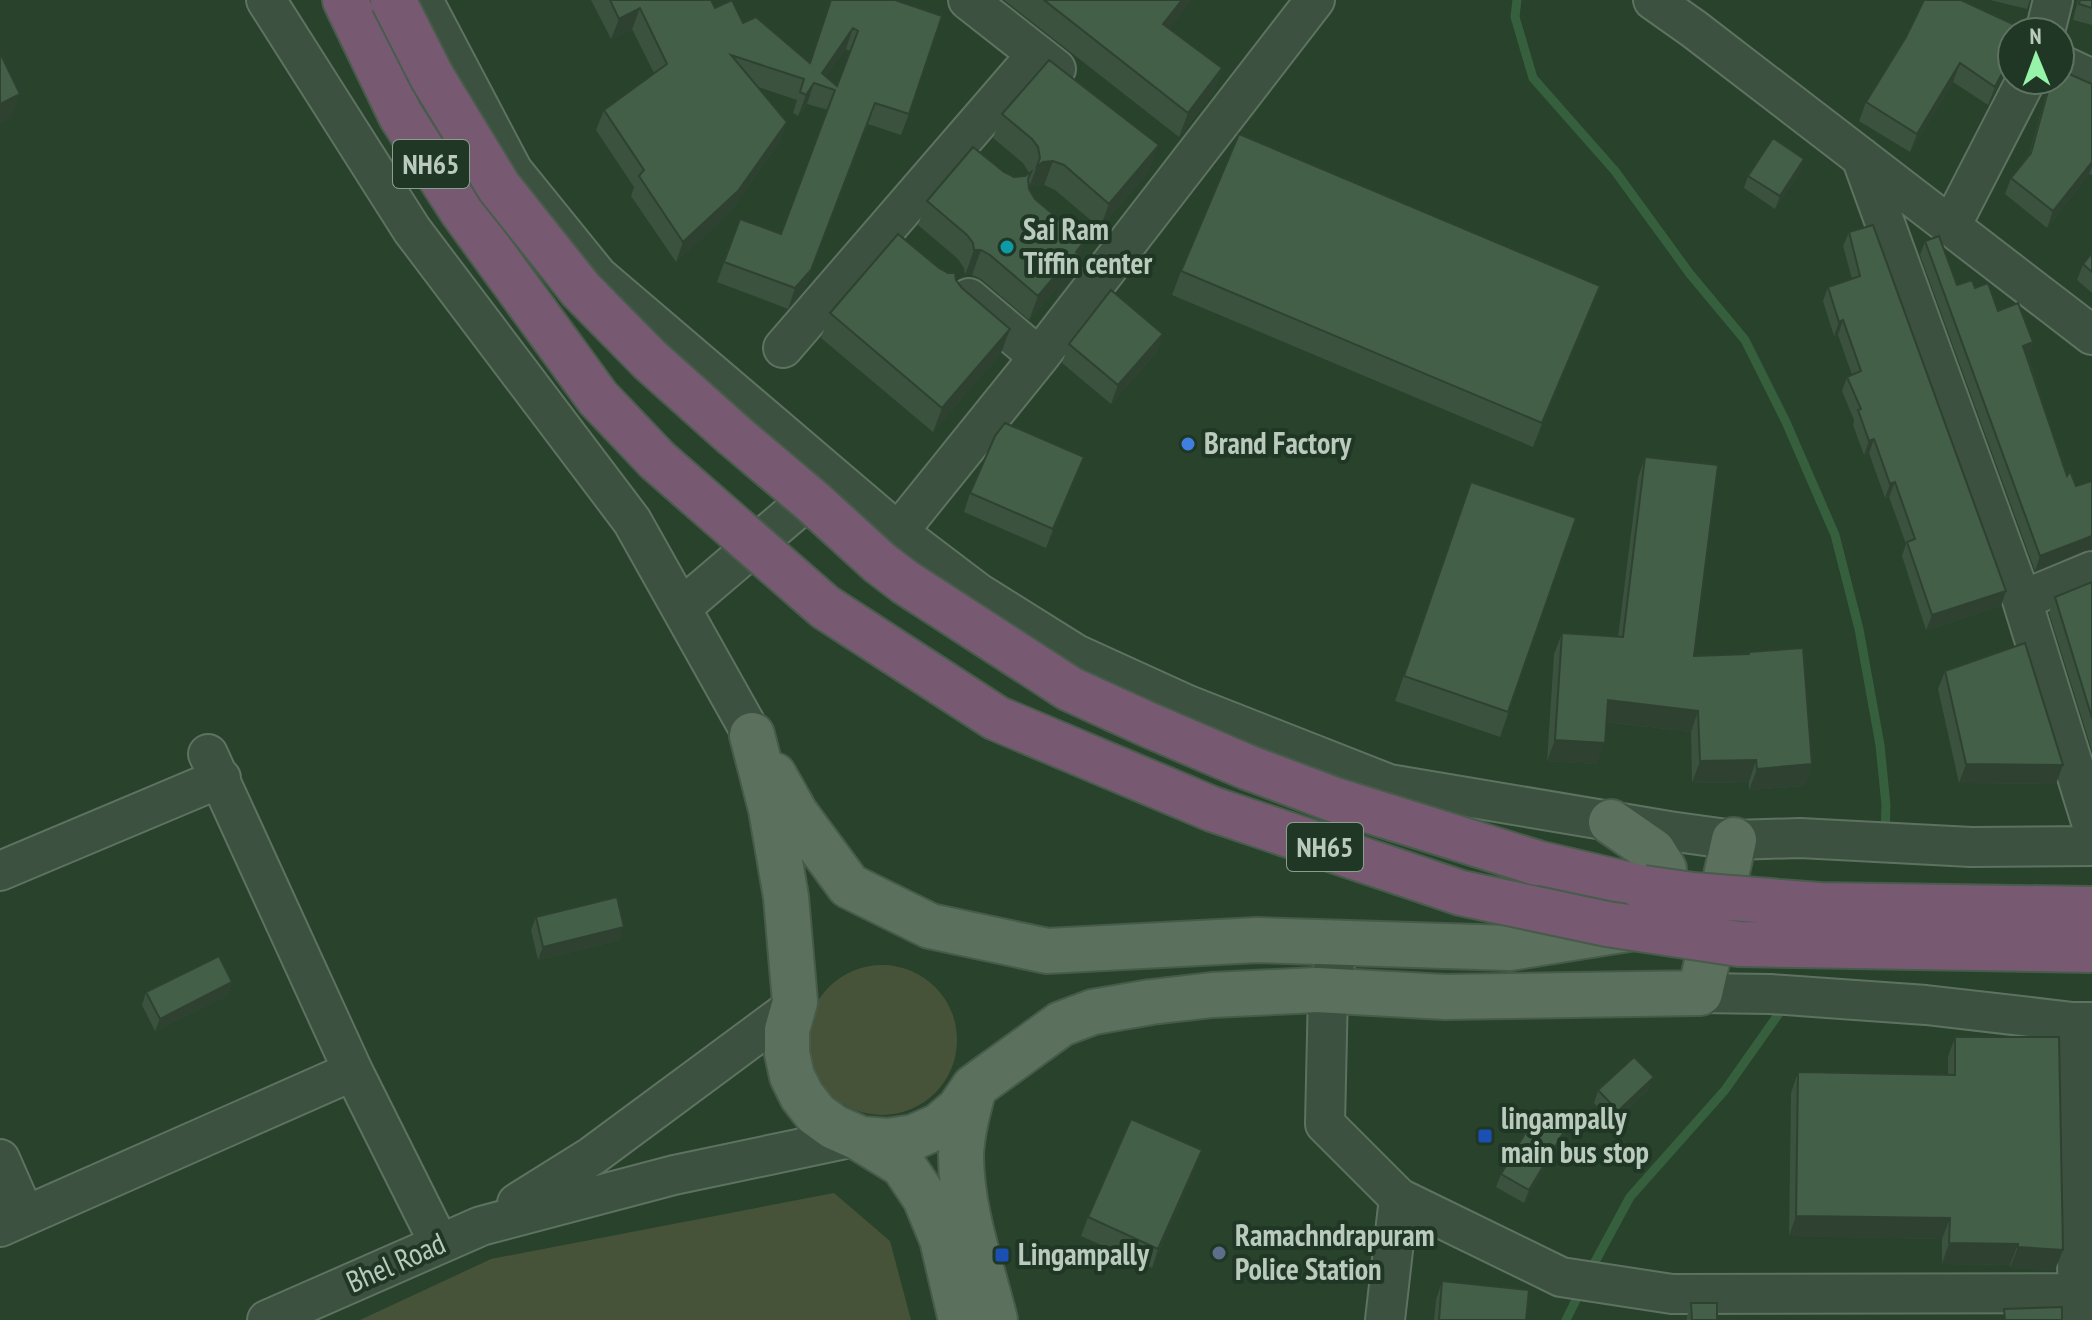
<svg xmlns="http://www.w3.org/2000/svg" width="2092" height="1320" font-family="'PT Sans Narrow',sans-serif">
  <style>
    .green { fill: #475338 }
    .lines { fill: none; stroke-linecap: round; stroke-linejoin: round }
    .stream { stroke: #365f3d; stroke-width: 9 }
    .minor-casing { stroke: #5e7261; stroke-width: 42 }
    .major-casing { stroke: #465b4a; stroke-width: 48 }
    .highway-casing { stroke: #475c4b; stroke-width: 48 }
    .minor { stroke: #3d5140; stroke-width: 38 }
    .major { stroke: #5b715e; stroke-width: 44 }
    .highway { stroke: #775a71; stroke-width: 44 }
    .highway-bridge-casing { stroke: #475c4b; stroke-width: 48; stroke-linecap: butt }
    .highway-bridge { stroke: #775a71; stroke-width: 44 }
    .wall { fill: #3a523e; fill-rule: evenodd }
    .shaded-wall { fill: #2f4232 }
    .building { fill: #435f48; stroke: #2f4232; stroke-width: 2; fill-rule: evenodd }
    .culture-dot { fill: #0f9aa8; stroke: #213725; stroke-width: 3 }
    .shop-dot { fill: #3f7fe0; stroke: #213725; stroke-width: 3 }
    .transit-dot { fill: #1a4fb4; stroke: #213725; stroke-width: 3 }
    .service-dot { fill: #5c6f8a; stroke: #213725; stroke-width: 3 }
    .labels { text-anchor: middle; stroke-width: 8; stroke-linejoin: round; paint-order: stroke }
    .shield { fill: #213725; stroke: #8c9f8f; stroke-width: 2 }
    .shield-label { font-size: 28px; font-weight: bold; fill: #bacbbd }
    .poi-label { font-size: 30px; font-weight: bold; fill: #bacbbd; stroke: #213725; text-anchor: start }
    .street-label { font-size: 30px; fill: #bacbbd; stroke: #213725 }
  </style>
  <rect width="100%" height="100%" fill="#28422c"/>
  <path class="green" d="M807 1040a75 75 0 1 1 150 0a75 75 0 1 1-150 0Z
    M 834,1193 L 890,1241 L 911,1320 L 360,1320 L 491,1259 Z"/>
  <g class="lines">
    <path class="stream" d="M 1517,0 L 1515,17 L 1533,78 L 1615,171 L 1690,274 L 1745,340 L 1786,422 L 1835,535 L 1859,629 L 1880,745 L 1886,805 L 1885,834
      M 1589,1273 L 1630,1197 L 1725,1090 L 1782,1009
      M 1566,1320 L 1581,1290"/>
    <g class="minor-casing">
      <path id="minor" d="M 266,0 L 412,230 L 632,521 L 752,735
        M 423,0 L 513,171 L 598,276 L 898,532 L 977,592 L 1076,654 L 1188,705 L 1389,784 L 1669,831 L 1734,840 L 1800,838 L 1971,847 L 2092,846
        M 968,0 L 1056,69
        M 1653,0 L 1694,29 L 2092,335
        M 2045,32 L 2053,0
        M 2060,64 L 2092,79
        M 1861,157 L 2022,600 L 2092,825
        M 1951,226 L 2026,80
        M 969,298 L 1039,357
        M 783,348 L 1037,54
        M 898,532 L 1039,357 L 1315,0
        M 2022,600 L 2092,571
        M 681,608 L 831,480
        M 0,871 L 221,778
        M 1340,944 L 1328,991 L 1325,1124 L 1399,1198 L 1561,1277 L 1672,1294 L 2092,1293
        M 1700,993 L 1770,994 L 1926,1005 L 2073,1022 L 2092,1022
        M 2073,1022 L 2078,1320
        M 353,1071 L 439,1243
        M 0,1159 L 25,1216
        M 517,1203 L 592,1156 L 792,1008
        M 0,1227 L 353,1071 L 208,754
        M 267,1320 L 481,1226 L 674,1175 L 855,1137
        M 1385,1320 L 1399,1198"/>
    </g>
    <g class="major-casing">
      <path id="major" d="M 752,735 L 771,809 L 786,897 L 795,1002 L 787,1030 L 787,1053 L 792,1076 L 802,1096 L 816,1114 L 834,1127 L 861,1139 L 888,1141 L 914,1137 L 939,1126 L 959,1109 L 974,1087 L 1061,1024 L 1093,1012 L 1151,1002 L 1212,995 L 1317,990 L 1445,997 L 1700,993 L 1734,840
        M 774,775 L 796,814 L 849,886 L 930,926 L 1047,951 L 1257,940 L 1510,948 L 1634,928 L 1652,916 L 1661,907 L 1664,893 L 1664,869 L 1653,851 L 1611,822
        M 974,1088 C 968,1110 962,1132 961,1155 C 961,1211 982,1267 995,1320
        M 861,1139 L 903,1165 L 925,1198 L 942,1239 L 961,1320"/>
    </g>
    <g class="highway-casing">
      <path id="highway" d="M 345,0 L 401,116 L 462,211 L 598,398 L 657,460
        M 1537,863 L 1643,888"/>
    </g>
    <use href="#minor" class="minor"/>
    <use href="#major" class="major"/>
    <use href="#highway" class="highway"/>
    <g class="highway-bridge-casing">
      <path id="highway-bridge" d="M 393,0 L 432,77 L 499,187 L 581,290 L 650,360 L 735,436 L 812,501 L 880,563 L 905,582 L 1070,689 L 1149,725 L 1247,767 L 1335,800 L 1537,863
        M 657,460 L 825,607 L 996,718 L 1212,809 L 1461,893 L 1607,924 L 1739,944 L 2092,950
        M 1643,888 L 1693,895 L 1819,905 L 2092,909"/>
    </g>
    <use href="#highway-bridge" class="highway-bridge"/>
  </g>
  <path class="wall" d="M 591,0 L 711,0 L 715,8 L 810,62 L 831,0 L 895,0 L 909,114 L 901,135 L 868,124 L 804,290 L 788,309 L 717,282 L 740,219 L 781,234 L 828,110 L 807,104 L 798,116 L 793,113 L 797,100 L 758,87 L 787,122 L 779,143 L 730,212 L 676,262 L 631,196 L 634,187 L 596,130 L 604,110 L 654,73 L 632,29 L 611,39 ZM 846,49 L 850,51 L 837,86 L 826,76 Z
    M 1004,0 L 1191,0 L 1169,29 L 1222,68 L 1213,93 L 1179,137 Z
    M 1990,0 L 2030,0 L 2027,9 Z
    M 2078,0 L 2092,0 L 2092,25 L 2073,20 Z
    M 2012,32 L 2012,65 L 2006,70 L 1988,105 L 1953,82 L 1910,152 L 1859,121 L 1866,102 Z
    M 2050,80 L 2092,84 L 2092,175 L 2089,174 L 2047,228 L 2005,194 L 2011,178 L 2029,155 Z
    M 1002,114 L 1150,170 L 1100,228 L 1055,190 L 1044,185 L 1034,186 L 1029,189 L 1035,199 L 1085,241 L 1071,280 L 1055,301 L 1061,283 L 1029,320 L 981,279 L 972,275 L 965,275 L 964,268 L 958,259 L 918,225 L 927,201 L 1004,172 L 1014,177 L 1025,176 L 1029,173 L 1023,163 L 993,138 Z
    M 1804,159 L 1800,172 L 1775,209 L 1744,188 L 1748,176 Z
    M 1849,232 L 2006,591 L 2001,606 L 1926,630 L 1902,556 L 1906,544 L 1889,497 L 1885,498 L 1869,453 L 1864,455 L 1853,425 L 1854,420 L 1842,391 L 1847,377 L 1852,375 L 1838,335 L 1834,336 L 1823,301 L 1828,287 L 1852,279 L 1843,246 Z
    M 1925,241 L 1957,285 L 1975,288 L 1998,311 L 2028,357 L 2067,476 L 2076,486 L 2092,481 L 2092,549 L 2084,551 L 2035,571 L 1920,255 Z
    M 2092,253 L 2092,293 L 2077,280 L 2083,264 Z
    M 939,268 L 956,280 L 1001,353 L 933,432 L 821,338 L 830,313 Z
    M 1181,271 L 1591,310 L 1533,447 L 1172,295 Z
    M 1163,334 L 1156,353 L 1111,404 L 1062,363 L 1069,344 Z
    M 1645,457 L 1694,656 L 1812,764 L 1804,786 L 1749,790 L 1749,782 L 1692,783 L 1691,732 L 1606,722 L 1597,764 L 1547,761 L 1554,654 L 1562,633 L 1618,637 L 1638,478 Z
    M 1077,476 L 1046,548 L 964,512 L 970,493 Z
    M 1471,482 L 1576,518 L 1500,737 L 1395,701 Z
    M 2092,582 L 2092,751 L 2049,613 L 2055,597 Z
    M 1945,671 L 2056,784 L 1959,783 L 1938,689 Z
    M 536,917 L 620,940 L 538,960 L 531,930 Z
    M 232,982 L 228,995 L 155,1031 L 142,1005 L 146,992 Z
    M 1955,1037 L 2055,1270 L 2010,1268 L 2010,1265 L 1942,1264 L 1942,1239 L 1789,1236 L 1791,1093 L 1798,1072 L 1948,1075 L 1948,1057 Z
    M 1649,1089 L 1613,1124 L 1594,1103 L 1598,1090 Z
    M 1568,1125 L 1563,1137 L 1524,1203 L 1496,1187 L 1501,1174 Z
    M 1202,1150 L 1195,1169 L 1152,1268 L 1081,1236 L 1088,1217 Z
    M 1442,1281 L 1526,1320 L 1434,1320 L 1436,1300 Z
    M 1691,1303 L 1717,1320 L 1687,1320 L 1687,1316 Z"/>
  <path class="shaded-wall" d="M 1182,0 L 1191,0 L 1154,49 L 1163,24 Z
    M 640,8 L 632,29 L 611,39 L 619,19 Z
    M 853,28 L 846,49 L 820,85 L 822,73 Z
    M 2012,54 L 2012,65 L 2006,70 L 1988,105 L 1995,87 Z
    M 1960,63 L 1953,82 L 1910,152 L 1917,134 Z
    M 1222,68 L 1213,93 L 1179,137 L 1188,113 Z
    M 814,83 L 807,104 L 798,116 L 806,95 Z
    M 20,94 L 11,119 L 0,124 L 0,104 Z
    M 787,122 L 779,143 L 730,212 L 676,262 L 683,242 Z
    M 868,124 L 804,290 L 788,309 L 795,288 Z
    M 1159,145 L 1150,170 L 1100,228 L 1109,204 Z
    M 1804,159 L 1800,172 L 1775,209 L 1780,196 Z
    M 1053,161 L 1044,185 L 1034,186 L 1028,190 L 1037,166 L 1043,162 Z
    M 2092,162 L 2092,166 L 2089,174 L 2047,228 L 2053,211 Z
    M 1085,241 L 1071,280 L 1055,301 L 1061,283 L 1029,320 L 1038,296 Z
    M 974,250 L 981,250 L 972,275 L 965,275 Z
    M 1600,286 L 1591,310 L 1533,447 L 1542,423 Z
    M 1843,320 L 1838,335 L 1834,336 L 1839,322 Z
    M 1010,329 L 1001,353 L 933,432 L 942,408 Z
    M 1163,334 L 1156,353 L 1111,404 L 1118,385 Z
    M 2033,342 L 2028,357 L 2018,361 L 2023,346 Z
    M 1874,439 L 1869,453 L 1864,455 L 1869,441 Z
    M 1084,457 L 1077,476 L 1046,548 L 1053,529 Z
    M 1895,482 L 1889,497 L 1885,498 L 1890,484 Z
    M 2089,536 L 2092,536 L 2092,549 L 2084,551 L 2035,571 L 2040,556 Z
    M 2006,591 L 2001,606 L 1926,630 L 1932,615 Z
    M 1608,700 L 1698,711 L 1691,732 L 1600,721 Z
    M 1555,740 L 1605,743 L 1597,764 L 1547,761 Z
    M 1756,760 L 1749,782 L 1692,783 L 1700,761 Z
    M 1812,764 L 1804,786 L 1749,790 L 1757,769 Z
    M 1966,764 L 2063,765 L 2056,784 L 1959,783 Z
    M 624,927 L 620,940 L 538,960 L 543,947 Z
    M 232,982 L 228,995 L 155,1031 L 160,1019 Z
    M 1654,1077 L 1649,1089 L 1613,1124 L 1618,1111 Z
    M 1568,1125 L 1563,1137 L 1524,1203 L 1529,1190 Z
    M 1202,1150 L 1195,1169 L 1152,1268 L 1158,1249 Z
    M 1796,1216 L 1950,1218 L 1942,1239 L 1789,1236 Z
    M 1949,1243 L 2018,1244 L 2010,1265 L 1942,1264 Z
    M 2018,1247 L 2063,1250 L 2055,1270 L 2010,1268 Z"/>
  <path class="building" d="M 610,0 L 711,0 L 715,8 L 732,0 L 743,23 L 756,17 L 810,63 L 831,0 L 895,0 L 942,16 L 909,114 L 875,103 L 811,270 L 795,288 L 724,262 L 740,219 L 781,234 L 835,90 L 814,83 L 806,95 L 800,92 L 804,79 L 731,55 L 787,122 L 738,191 L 683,242 L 639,176 L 644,170 L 604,110 L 667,64 L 640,8 L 619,19 ZM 853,28 L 858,31 L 837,86 L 822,73 Z
    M 1044,0 L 1182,0 L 1163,24 L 1222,68 L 1188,113 Z
    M 1924,0 L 1961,0 L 2028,31 L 2012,32 L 2012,54 L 1995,87 L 1960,63 L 1917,134 L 1866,102 L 1906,37 Z
    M 2080,0 L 2092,0 L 2092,8 L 2079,4 Z
    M 0,53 L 20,94 L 0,104 Z
    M 1049,60 L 1159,145 L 1109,204 L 1064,165 L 1053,161 L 1043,162 L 1037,166 L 1040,158 L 1038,147 L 1032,139 L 1002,114 Z
    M 2060,70 L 2092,84 L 2092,162 L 2053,211 L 2011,178 L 2031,153 L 2051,80 L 2060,80 Z
    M 1239,134 L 1600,286 L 1542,423 L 1181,271 Z
    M 1773,138 L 1804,159 L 1780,196 L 1748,176 Z
    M 973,147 L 1004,172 L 1014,177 L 1025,176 L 1031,172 L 1028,179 L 1029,189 L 1035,199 L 1085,241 L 1076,252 L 1080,255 L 1064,276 L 1072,256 L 1038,296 L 990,255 L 981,250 L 974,250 L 973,243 L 967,235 L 927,201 Z
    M 1873,225 L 2006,591 L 1932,615 L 1907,542 L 1915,539 L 1895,482 L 1890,484 L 1874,439 L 1869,441 L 1858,410 L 1861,409 L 1847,377 L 1861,371 L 1843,320 L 1839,322 L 1828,287 L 1860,276 L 1849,232 Z
    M 898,234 L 939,268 L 948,273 L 955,273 L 956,280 L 962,288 L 1010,329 L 942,408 L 830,313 Z
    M 1939,236 L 1957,285 L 1972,280 L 1975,288 L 1988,283 L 1998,311 L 2018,303 L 2033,342 L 2023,346 L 2067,476 L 2070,471 L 2076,486 L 2092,481 L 2092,536 L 2040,556 L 1925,241 Z
    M 2092,253 L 2092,272 L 2083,264 Z
    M 1111,290 L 1163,334 L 1118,385 L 1069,344 Z
    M 1005,423 L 1084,457 L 1053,529 L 970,493 L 995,436 Z
    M 1645,457 L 1718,465 L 1694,656 L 1749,654 L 1749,652 L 1803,648 L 1812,764 L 1757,769 L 1756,760 L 1700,761 L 1698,711 L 1608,700 L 1605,743 L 1555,740 L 1562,633 L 1623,637 Z
    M 1471,482 L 1576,518 L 1508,712 L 1404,676 Z
    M 2092,582 L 2092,718 L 2055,597 Z
    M 2025,643 L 2063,765 L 1966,764 L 1945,671 Z
    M 617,897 L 624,927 L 543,947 L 536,917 Z
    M 219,956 L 232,982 L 160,1019 L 146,992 Z
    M 1955,1037 L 2059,1037 L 2063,1250 L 2018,1247 L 2018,1244 L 1949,1243 L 1950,1218 L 1796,1216 L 1798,1072 L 1955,1075 Z
    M 1634,1057 L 1654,1077 L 1618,1111 L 1598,1090 Z
    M 1540,1108 L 1568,1125 L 1529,1190 L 1501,1174 Z
    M 1131,1119 L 1202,1150 L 1158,1249 L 1088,1217 Z
    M 1442,1281 L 1529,1290 L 1526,1320 L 1439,1320 Z
    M 1691,1303 L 1717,1303 L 1717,1320 L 1692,1320 Z
    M 2062,1307 L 2062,1320 L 2005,1320 L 2004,1309 Z"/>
  <circle class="culture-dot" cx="1007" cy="247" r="8"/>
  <circle class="shop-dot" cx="1188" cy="444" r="8"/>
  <g class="transit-dot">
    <rect x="1477" y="1128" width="16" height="16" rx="4"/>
    <rect x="994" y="1247" width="16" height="16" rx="4"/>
  </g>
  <circle class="service-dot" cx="1219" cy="1253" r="8"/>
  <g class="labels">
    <g class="shield">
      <rect x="393" y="140" width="76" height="48" rx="6"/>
      <rect x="1287" y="823" width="76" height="48" rx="6"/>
    </g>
    <g class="shield-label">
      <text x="431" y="174">NH65</text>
      <text x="1325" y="857">NH65</text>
    </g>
    <g class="poi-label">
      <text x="1023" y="240">Sai Ram<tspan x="1023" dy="34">Tiffin center</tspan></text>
      <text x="1204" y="454">Brand Factory</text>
      <text x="1501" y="1129">lingampally<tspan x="1501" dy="34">main bus stop</tspan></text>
      <text x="1235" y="1246">Ramachndrapuram<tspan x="1235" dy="34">Police Station</tspan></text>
      <text x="1018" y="1265">Lingampally</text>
    </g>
    <g class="street-label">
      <text transform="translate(396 1263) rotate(-24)" y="10">Bhel Road</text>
    </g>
  </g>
  <g transform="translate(2036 56) rotate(359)"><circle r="38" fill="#213725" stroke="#5e7262" stroke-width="2"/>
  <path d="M0-6L14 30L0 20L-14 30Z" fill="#97f3a9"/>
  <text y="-12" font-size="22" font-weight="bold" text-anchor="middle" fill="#bacbbd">N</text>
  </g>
</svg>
